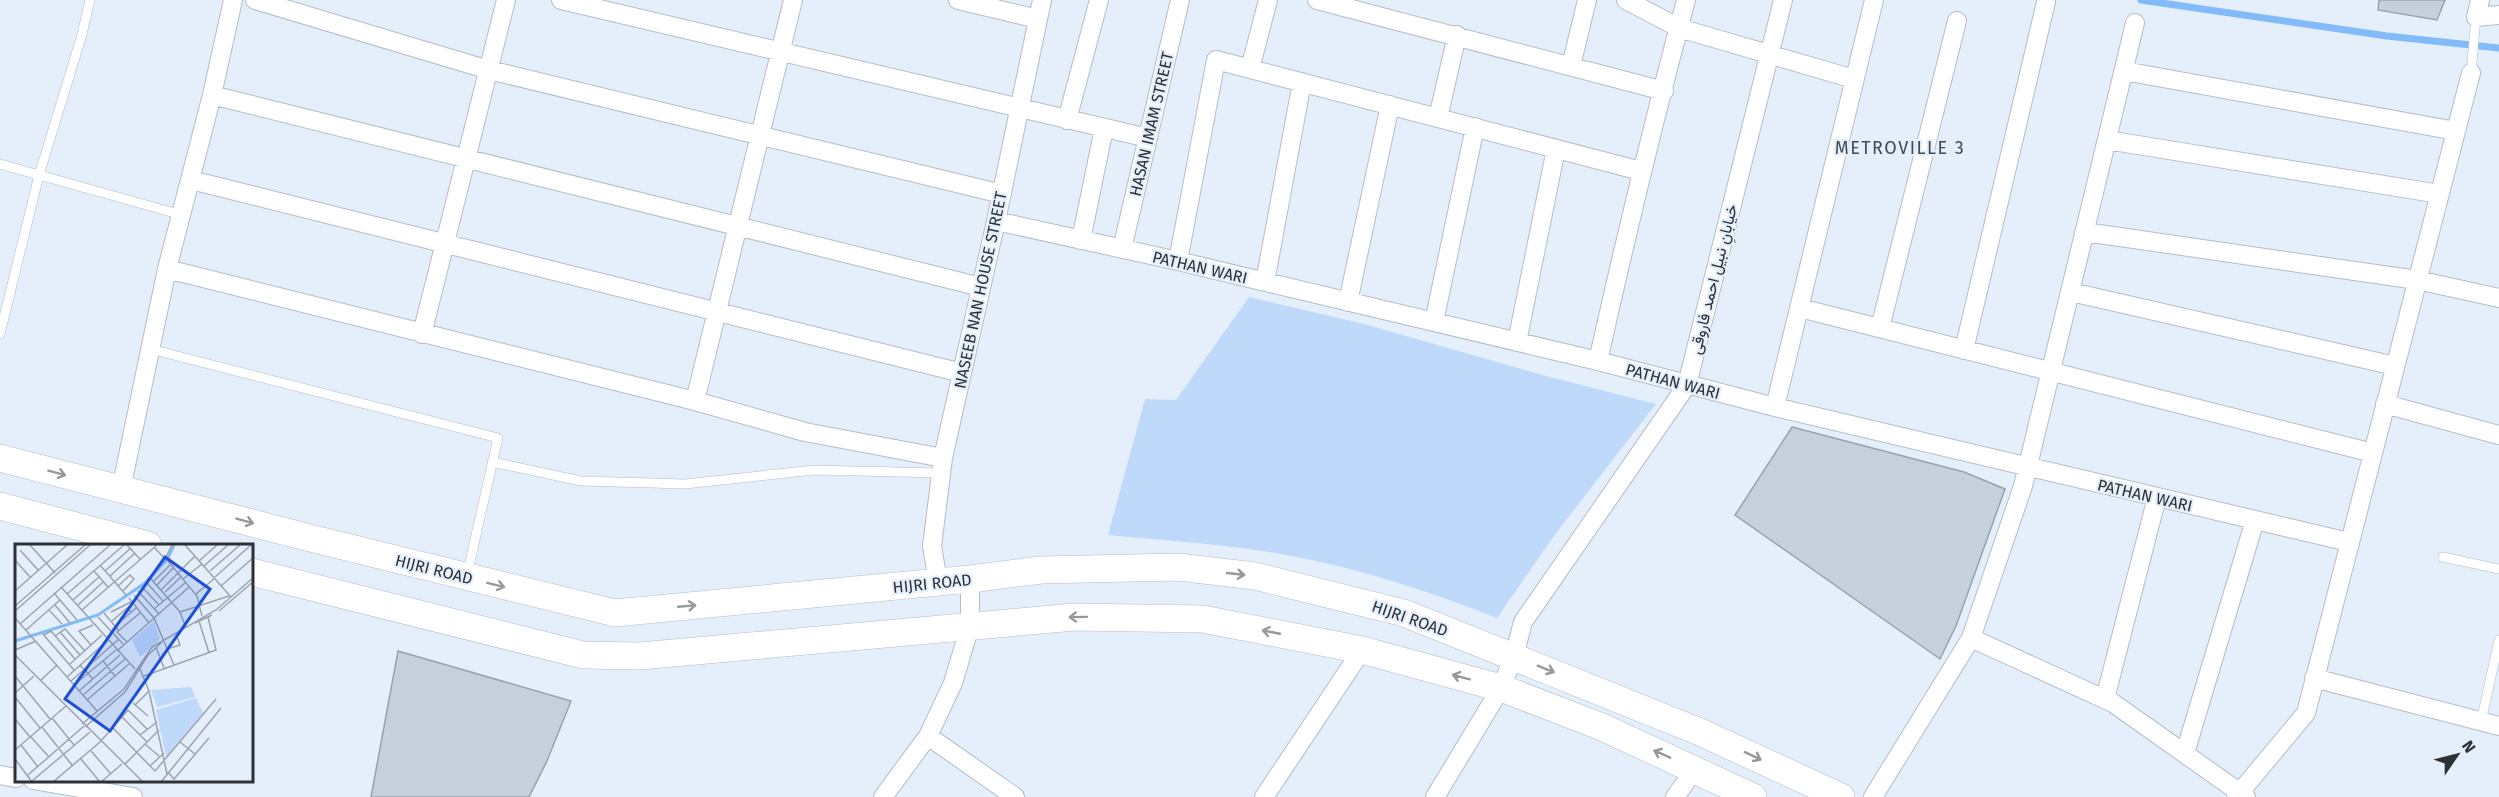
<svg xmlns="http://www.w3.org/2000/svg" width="2499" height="797" font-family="'Fira Sans',Vazirmatn,sans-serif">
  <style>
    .green { fill: #bed9f9 }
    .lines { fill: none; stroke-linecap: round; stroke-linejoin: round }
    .stream { stroke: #82bafa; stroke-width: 7 }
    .building { fill: #c6d0dc; stroke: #98a2ad; stroke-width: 1.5 }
    .lane-casing { stroke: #b3bdc9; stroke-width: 10 }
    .street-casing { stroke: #b3bdc9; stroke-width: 20 }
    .secondary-casing { stroke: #b3bdc9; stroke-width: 28 }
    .lane { stroke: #fff; stroke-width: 9 }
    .street { stroke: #fff; stroke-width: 18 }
    .secondary { stroke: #fff; stroke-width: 27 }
    .oneway { stroke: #96989a }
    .labels { text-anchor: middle; stroke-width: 4.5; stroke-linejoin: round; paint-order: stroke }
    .street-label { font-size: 16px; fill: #2d3136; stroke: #e5effc }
    .neighbourhood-label { font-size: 18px; letter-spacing: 1.5px; fill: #434c56; stroke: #e5effc }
    .inset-river { fill: none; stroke: #82bafa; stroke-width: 3 }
    .inset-road { fill: none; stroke: #9ba3ad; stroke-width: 1.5 }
    .view { fill: #1d4ed8; fill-opacity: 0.15; stroke: #1d4ed8; stroke-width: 3 }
    .inset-edge { fill: none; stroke: #2d3136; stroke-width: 3 }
  </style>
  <rect width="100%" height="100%" fill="#e5effc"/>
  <path class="green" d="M 1249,297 L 1364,324 L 1546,376 L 1656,404 L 1556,533 L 1497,618 C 1429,591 1358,568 1286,555 C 1227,544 1167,541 1108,535 L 1145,399 L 1176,400 Z"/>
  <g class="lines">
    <path class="stream" d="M 2141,0 L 2387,36 L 2499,48"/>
  </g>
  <path class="building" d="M 2379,0 L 2445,0 L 2437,20 L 2378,10 Z
    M 1792,427 L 1964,472 L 2005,489 L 1956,626 L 1940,659 L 1735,515 Z
    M 398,651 L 571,701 L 547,761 L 529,797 L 371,797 Z"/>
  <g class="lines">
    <g class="lane-casing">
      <path id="lane" d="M 2471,73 L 2476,17
        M 0,164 L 182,215
        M 0,334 L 39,175 L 81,38 L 90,0
        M 150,349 L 498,438 L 467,575
        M 492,462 L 581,481 L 685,484 L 814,470 L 941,473
        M 2443,557 L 2499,569
        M 2481,722 L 2499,640"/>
    </g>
    <g class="street-casing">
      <path id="street" d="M 255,0 L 489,70 L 1002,194
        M 561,0 L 1148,138
        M 958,0 L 1038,19
        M 1317,0 L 1664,91
        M 1626,0 L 1679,28 L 1854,79
        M 2480,0 L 2476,17 L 2499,15
        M 1571,66 L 1587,0
        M 1250,69 L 1268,0
        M 2124,71 L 2456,131
        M 212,95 L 981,287
        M 1438,118 L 1457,35
        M 1067,120 L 1099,0
        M 2107,140 L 2440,194
        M 191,180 L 962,373
        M 996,221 L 1178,261 L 1598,361 L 1775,407 L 2349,542
        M 2085,232 L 2417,280 L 2499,298
        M 1081,240 L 1104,128
        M 1122,249 L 1180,0
        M 1178,261 L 1216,60 L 1641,171
        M 167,269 L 695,401 L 805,432 L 943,458
        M 1265,282 L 1302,82
        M 2071,292 L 2395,366
        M 1348,302 L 1390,105
        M 1800,308 L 2373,453
        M 1434,322 L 1475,127
        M 1880,328 L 1957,21
        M 422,334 L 506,0
        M 1517,342 L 1556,149
        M 1964,350 L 2046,2
        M 1598,361 C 1625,240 1654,120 1686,0
        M 695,401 L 793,0
        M 2385,404 L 2499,435
        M 1775,407 L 1874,0
        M 121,489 L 167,269 L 212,95 L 233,0
        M 938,582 L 932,546 L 943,458 L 996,221 L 1042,0
        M 1971,638 L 2113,703 L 2246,797
        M 2314,678 L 2499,726
        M 2105,699 L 2157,497
        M 928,736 L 1015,797
        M 2185,753 L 2255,520
        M 0,775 L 16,778
        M 33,780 L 133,797
        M 883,797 L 928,736 L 953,683 L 970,626 L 970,579
        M 1264,797 L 1362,650
        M 1435,797 L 1501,688 L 1514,656 L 1523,622 L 1687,385 L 1783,0
        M 1675,797 L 1695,769
        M 1873,797 L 1971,638 L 2023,486 L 2135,23
        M 2236,797 L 2306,713 L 2471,73"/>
    </g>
    <g class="secondary-casing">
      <path id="secondary" d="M 0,458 L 314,539 L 615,613 L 970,579 L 1041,570 L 1178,567 L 1255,576 L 1404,613 L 1700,732 L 1841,797
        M 0,506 L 148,545
        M 252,572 L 583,655 L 640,656 L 1075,617 L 1203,619 L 1362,650 L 1501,688 L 1602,727 L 1753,797"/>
    </g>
    <use href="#lane" class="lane"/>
    <use href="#street" class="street"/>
    <use href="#secondary" class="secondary"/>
  </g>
  <defs><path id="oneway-shaft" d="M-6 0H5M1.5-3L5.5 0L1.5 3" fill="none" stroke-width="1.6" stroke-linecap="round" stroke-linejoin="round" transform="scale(1.5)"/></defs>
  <g class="oneway">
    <use href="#oneway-shaft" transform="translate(57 473) rotate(15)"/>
    <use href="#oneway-shaft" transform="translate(245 521) rotate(15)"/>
    <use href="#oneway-shaft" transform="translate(1236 574) rotate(6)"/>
    <use href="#oneway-shaft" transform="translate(496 585) rotate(14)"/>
    <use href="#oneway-shaft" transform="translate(687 606) rotate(-5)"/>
    <use href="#oneway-shaft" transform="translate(1078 617) rotate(179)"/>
    <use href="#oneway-shaft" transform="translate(1271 632) rotate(-169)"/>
    <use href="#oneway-shaft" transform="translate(1546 669) rotate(22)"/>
    <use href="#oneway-shaft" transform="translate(1461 677) rotate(-165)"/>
    <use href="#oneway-shaft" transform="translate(1662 754) rotate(-156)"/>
    <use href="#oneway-shaft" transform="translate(1753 756) rotate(25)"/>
  </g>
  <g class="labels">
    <g class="street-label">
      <text transform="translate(1151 124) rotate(-77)" y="6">HASAN IMAM STREET</text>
      <text transform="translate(1200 267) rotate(13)" y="6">PATHAN WARI</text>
      <text transform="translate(1713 279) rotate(-76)" y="6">خیابانِ نبیل احمد فاروقی</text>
      <text transform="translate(980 290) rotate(-78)" y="6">NASEEB NAN HOUSE STREET</text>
      <text transform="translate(1673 381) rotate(15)" y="6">PATHAN WARI</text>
      <text transform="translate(2145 495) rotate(13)" y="6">PATHAN WARI</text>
      <text transform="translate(434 569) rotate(14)" y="6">HIJRI ROAD</text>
      <text transform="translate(932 583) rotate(-6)" y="6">HIJRI ROAD</text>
      <text transform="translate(1410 618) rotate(19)" y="6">HIJRI ROAD</text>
    </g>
    <g class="neighbourhood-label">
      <text x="1900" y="154">METROVILLE 3</text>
    </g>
  </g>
  <g transform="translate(15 544)">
    <rect width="238" height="238" fill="#e5effc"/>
    <path d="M 139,77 L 145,95 L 125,113 L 117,96 ZM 176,143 L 180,153 L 142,163 L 136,146 ZM 181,154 L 188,169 L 151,213 L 141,166 Z" fill="#bed9f9"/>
    <path class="inset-river" d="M 0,97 L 83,71 L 130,39 L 153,14 L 159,1"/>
    <path class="inset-road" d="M 15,1 L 40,29M 112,1 L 125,15M 170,1 L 216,53M 139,3 L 150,15 L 157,1M 5,6 L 23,26M 0,16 L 15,33M 153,17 L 182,52 L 187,72M 184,17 L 202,1M 85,21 L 111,51M 189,22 L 213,1M 79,27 L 93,43M 90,27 L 116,4M 195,27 L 225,1M 95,32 L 120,9M 200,33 L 236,1M 136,35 L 165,68 L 171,84M 168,35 L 187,20M 139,37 L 155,21M 132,39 L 148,57M 142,41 L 158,24M 103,42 L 115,31 L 119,35 L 108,47M 206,42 L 239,13M 46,43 L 120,125M 129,45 L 144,61M 146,46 L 180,12M 0,47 L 52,1M 123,47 L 144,70M 150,48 L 166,33M 39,49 L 62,76M 52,50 L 109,1M 181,50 L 200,34M 119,51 L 139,74 L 159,121M 114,54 L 134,79M 58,56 L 84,33M 40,61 L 55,79M 63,61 L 88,38M 0,62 L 70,1M 139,65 L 170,39M 34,66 L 47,80M 67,66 L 142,1M 0,67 L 75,1M 204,67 L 239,37M 96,68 L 116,58M 165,68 L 214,52M 89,69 L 104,87M 83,73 L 108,100M 0,74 L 82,167M 184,77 L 194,109M 96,78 L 112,64 L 116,68M 180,79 L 197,71M 5,80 L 95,1M 100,82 L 121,64M 11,86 L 45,56M 45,88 L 65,111M 27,89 L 59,126M 29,91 L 36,87 L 60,115M 40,92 L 50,85 L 70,107M 112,98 L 102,88 L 125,69M 76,101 L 64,87 L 78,81M 141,103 L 149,124M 152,105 L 165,101 L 161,90M 0,106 L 21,97M 102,107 L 174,43M 0,111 L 128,238M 88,117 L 100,132M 55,120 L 87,91M 65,121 L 78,135M 125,125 L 134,147 L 152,230M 0,132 L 35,175M 129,132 L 201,106 L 193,73M 52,133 L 92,97M 26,136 L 42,121M 56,137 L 104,95M 59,141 L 101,106M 64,147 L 105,111M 0,149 L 19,132M 68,151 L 110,115M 0,153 L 25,184M 72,156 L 114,120M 118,159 L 133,172M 120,161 L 134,147M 107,173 L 132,198M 37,174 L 59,201M 0,175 L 15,193M 67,180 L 109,145 L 137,103 L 201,66 L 239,33M 27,183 L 57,221M 70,183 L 110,148 L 133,111 L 147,98M 97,183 L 140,227 L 201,155M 125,191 L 142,178M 15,192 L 34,213M 165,198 L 180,210M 130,200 L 144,212M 6,201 L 23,223M 0,206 L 51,162M 76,207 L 96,230M 0,215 L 17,238M 66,215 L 85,238M 110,220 L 144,186M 135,222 L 149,209M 153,228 L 159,235 L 194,194M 13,231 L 69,182M 17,237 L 75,188M 38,238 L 85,198 L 113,166 L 132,185M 86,238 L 107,220M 146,238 L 206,164"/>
    <path class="view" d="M 150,13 L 195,45 L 95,187 L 50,155 Z"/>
    <rect width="238" height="238" class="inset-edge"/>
  </g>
  <g transform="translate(2457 755) rotate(55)" stroke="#e5effc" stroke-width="4.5" paint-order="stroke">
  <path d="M0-4.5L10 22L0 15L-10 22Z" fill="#2d3136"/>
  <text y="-9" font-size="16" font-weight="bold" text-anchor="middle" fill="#2d3136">N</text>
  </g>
</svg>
